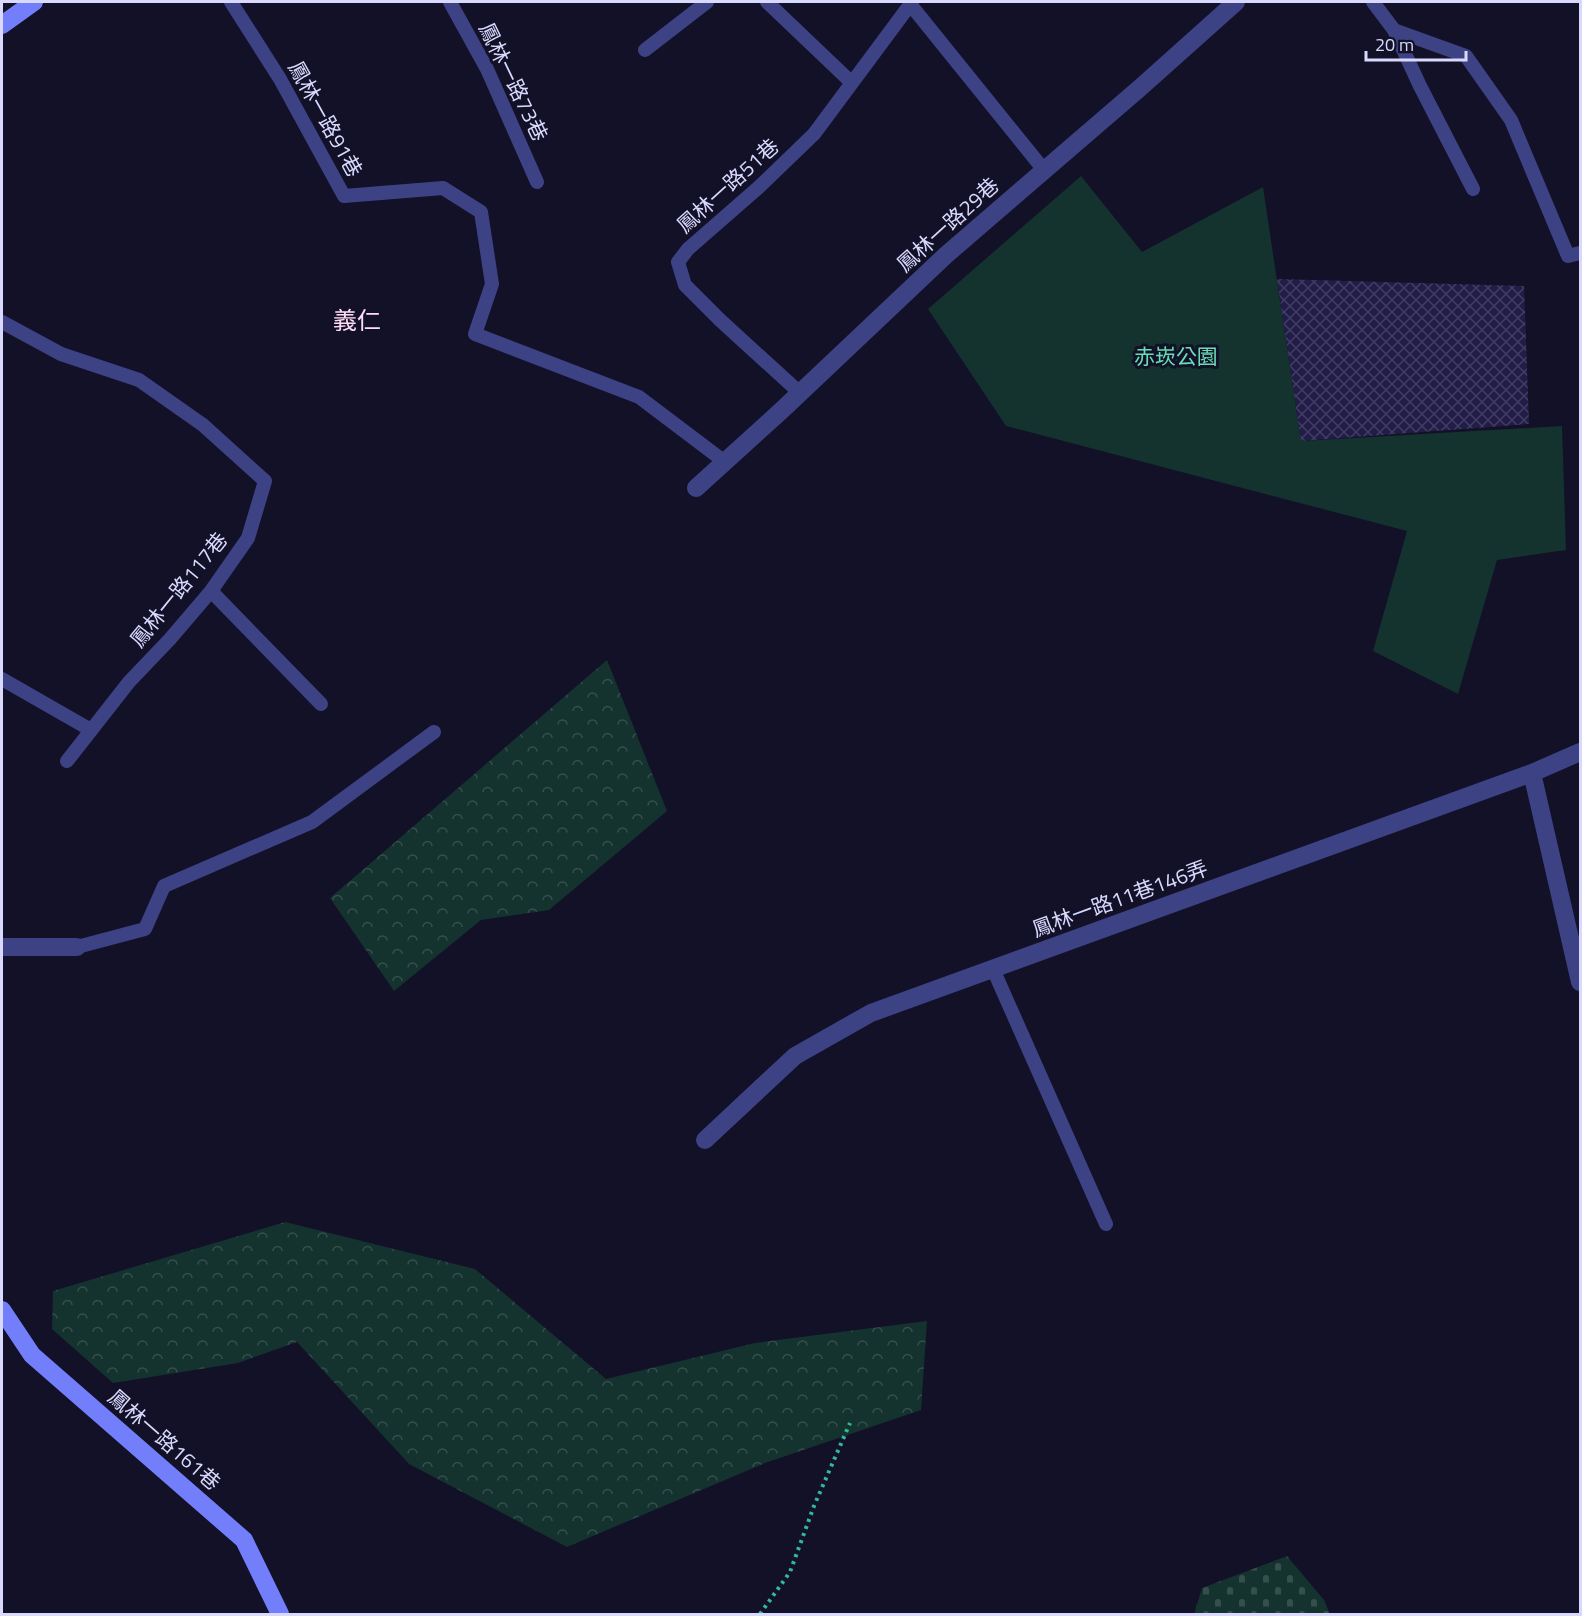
<svg xmlns="http://www.w3.org/2000/svg" width="1582" height="1616" font-family="'Titillium Web','Noto Sans TC',sans-serif">
  <style>
    .green { fill: #14322e }
    .forest { fill: url(#forest-crowns) }
    .cemetery { fill: url(#cemetery-stones) }
    .building { fill: url(#building-cross-hatch) }
    .lines { fill: none; stroke-linecap: round; stroke-linejoin: round }
    .path { stroke: #34b7a1; stroke-width: 4; stroke-dasharray: 3 4.5; stroke-linecap: butt }
    .lane { stroke: #3d4285; stroke-width: 14 }
    .street { stroke: #3d4285; stroke-width: 18 }
    .secondary { stroke: #737efb; stroke-width: 18 }
    .labels { text-anchor: middle; stroke-width: 6; stroke-linejoin: round; paint-order: stroke }
    .street-label { font-size: 21px; fill: #d9d9fe; stroke: #121128 }
    .park-label { font-size: 21px; fill: #66ddb3; stroke: #121128 }
    .quarter-label { font-size: 24px; fill: #fedbf5; stroke: #121128 }
  </style>
  <defs>
    <pattern id="forest-crowns" width="20" height="18" patternUnits="userSpaceOnUse" patternTransform="scale(1.5)"><rect width="20" height="18" fill="#14322e"/><path d="M2 6a3 3 0 1 1 6 0M12 15a3 3 0 1 1 6 0" fill="none" stroke="#364f4d"/></pattern>
    <pattern id="cemetery-stones" width="16" height="16" patternUnits="userSpaceOnUse" patternTransform="scale(1.5)"><rect width="16" height="16" fill="#14322e"/><path d="M2 7V4a2 2 0 0 1 4 0v3zM10 15v-3a2 2 0 0 1 4 0v3z" fill="#364f4d"/></pattern>
    <pattern id="building-cross-hatch" width="8" height="8" patternUnits="userSpaceOnUse" patternTransform="scale(1.5)"><rect width="8" height="8" fill="#221d48"/><path d="M0 0l8 8M0 8l8-8" fill="none" stroke="#423d63"/></pattern>
  </defs>
  <rect width="100%" height="100%" fill="#121128"/>
  <path class="green" d="M 1081,176 L 1142,252 L 1263,187 L 1301,441 L 1562,426 L 1566,550 L 1497,560 L 1458,694 L 1373,651 L 1407,531 L 1006,426 L 928,309 Z"/>
  <path class="forest" d="M 607,660 L 667,811 L 549,910 L 481,920 L 394,991 L 330,898 Z
    M 285,1222 L 475,1269 L 606,1379 L 755,1343 L 927,1321 L 921,1410 L 765,1463 L 567,1547 L 409,1464 L 297,1342 L 238,1363 L 113,1383 L 52,1329 L 53,1291 Z"/>
  <path class="cemetery" d="M 1287,1556 L 1324,1600 L 1330,1614 L 1194,1614 L 1202,1588 Z"/>
  <path class="building" d="M 1277,279 L 1524,286 L 1529,424 L 1301,441 Z"/>
  <g class="lines">
    <path class="path" d="M 760,1614 L 790,1572 L 814,1506 L 850,1423"/>
    <path class="lane" d="M 231,2 L 280,79 L 344,196 L 443,188 L 481,212 L 492,284 L 475,334 L 639,397 L 725,462
      M 450,2 L 487,69 L 537,182
      M 767,2 L 852,83
      M 1373,2 L 1394,30 L 1420,86 L 1473,189
      M 910,4 L 1044,170
      M 1394,30 L 1466,56 L 1511,120 L 1568,256 L 1580,253
      M 645,50 L 707,2
      M 2,322 L 61,354 L 139,380 L 203,425 L 265,481 L 248,538 L 211,591 L 170,639 L 129,682 L 67,761
      M 800,393 L 720,320 L 685,285 L 678,262 L 688,249 L 759,187 L 814,134 L 912,2
      M 211,591 L 321,704
      M 2,679 L 91,730
      M 77,947 L 145,929 L 164,886 L 312,822 L 434,732
      M 993,969 L 1106,1224"/>
    <path class="street" d="M 696,488 L 782,410 L 946,255 L 1141,87 L 1236,2
      M 1532,773 L 1580,982
      M 2,947 L 77,947
      M 705,1140 L 795,1056 L 871,1013 L 1532,773 L 1580,752"/>
    <path class="secondary" d="M 2,25 L 34,2
      M 2,1310 L 32,1355 L 244,1540 L 280,1614"/>
  </g>
  <g class="labels">
    <g class="street-label">
      <text transform="translate(513 82) rotate(64)" y="7">鳳林一路73巷</text>
      <text transform="translate(325 119) rotate(61)" y="7">鳳林一路91巷</text>
      <text transform="translate(728 186) rotate(-42)" y="7">鳳林一路51巷</text>
      <text transform="translate(948 225) rotate(-42)" y="7">鳳林一路29巷</text>
      <text transform="translate(179 590) rotate(-51)" y="7">鳳林一路117巷</text>
      <text transform="translate(1120 899) rotate(-20)" y="7">鳳林一路11巷146弄</text>
      <text transform="translate(164 1440) rotate(41)" y="7">鳳林一路161巷</text>
    </g>
    <g class="park-label">
      <text x="1176" y="364">赤崁公園</text>
    </g>
    <g class="quarter-label">
      <text x="357" y="329">義仁</text>
    </g>
  </g>
  <rect width="1582" height="1616" fill="none" stroke="#d9d9fe" stroke-width="6"/>
  <path d="M1366 51v9h100v-9" fill="none" stroke="#d9d9fe" stroke-width="3"/>
  <text x="1375" y="51" font-size="18" fill="#d9d9fe" stroke="#121128" stroke-width="4.5" paint-order="stroke">20 m</text>
</svg>
